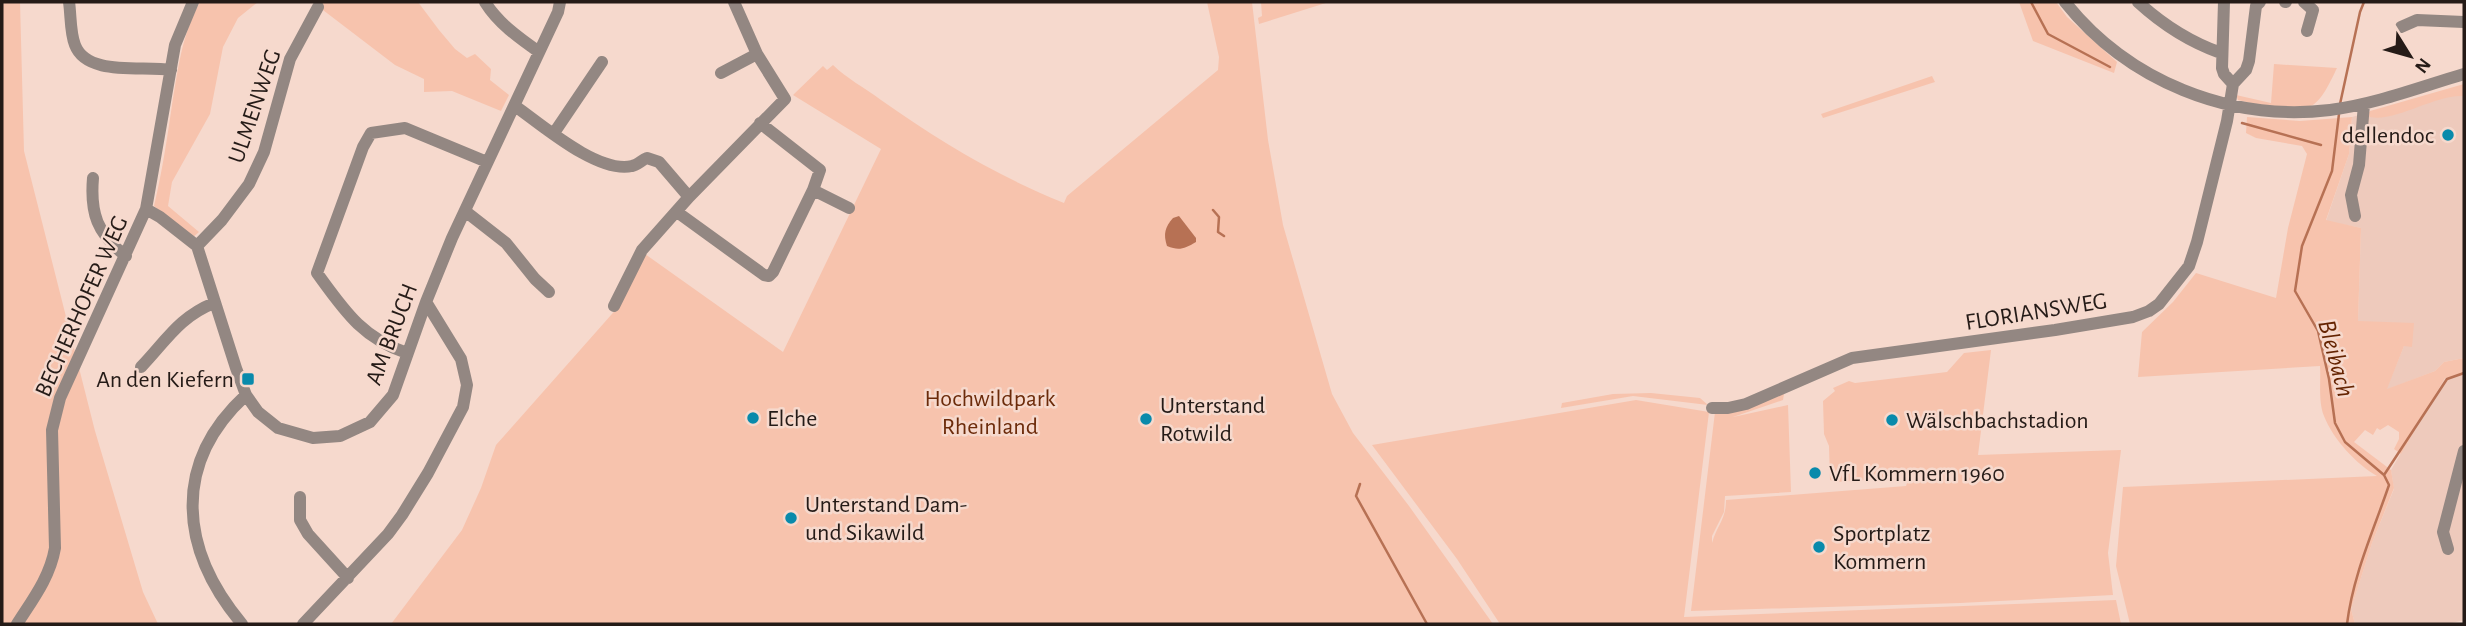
<svg xmlns="http://www.w3.org/2000/svg" width="2466" height="626" font-family="'Alegreya Sans',sans-serif">
  <style>
    .built { fill: #eecabc }
    .green { fill: #f7c3ad }
    .water { fill: #b77154 }
    .lines { fill: none; stroke-linecap: round; stroke-linejoin: round }
    .stream { stroke: #b77154; stroke-width: 2.5 }
    .minor { stroke: #938782; stroke-width: 12 }
    .poi-dot { fill: #098aab; stroke: #f6d9cd; stroke-width: 2.5 }
    .labels { text-anchor: middle; stroke-width: 5; stroke-linejoin: round; paint-order: stroke }
    .street-label { font-size: 24px; fill: #251b17; stroke: #f6d9cd }
    .poi-label { font-size: 24px; fill: #251b17; stroke: #f6d9cd; text-anchor: start }
    .park-label { font-size: 24px; fill: #6c2b0a; stroke: #f6d9cd }
    .water-label { font-size: 26px; font-style: italic; fill: #652402; stroke: #f6d9cd }
  </style>
  <rect width="100%" height="100%" fill="#f6d9cd"/>
  <path class="built" d="M 2464,86 L 2464,358 L 2444,362 L 2435,371 L 2386,390 L 2404,346 L 2412,346 L 2358,321 L 2361,228 L 2326,221 L 2349,154 L 2352,117 Z
    M 2464,375 L 2464,620 L 2447,624 L 2355,624 L 2351,609 L 2372,543 L 2394,489 L 2391,470 L 2445,378 Z"/>
  <path class="green" d="M 2,2 L 20,2 L 24,151 L 95,431 L 143,592 L 158,624 L 2,624 Z
    M 200,2 L 258,2 L 238,18 L 223,47 L 210,114 L 172,182 L 168,206 L 199,232 L 192,238 L 154,206 C 162,173 167,139 172,105 C 178,69 182,34 200,2 Z
    M 319,2 L 418,2 L 439,30 L 455,49 L 467,58 L 475,54 L 491,69 L 490,80 L 509,95 L 501,111 L 452,91 L 424,92 L 424,79 L 395,65 L 319,7 Z
    M 1207,2 L 1252,2 L 1268,140 L 1283,225 L 1332,394 L 1353,433 L 1409,506 L 1493,624 L 391,624 L 462,530 L 481,488 L 496,445 L 619,306 L 645,254 L 783,352 L 881,149 L 793,95 L 823,66 L 827,70 L 833,65 C 846,78 865,88 881,100 C 939,141 997,176 1064,203 L 1067,196 L 1218,70 L 1219,57 Z
    M 1261,2 L 1329,2 L 1259,24 L 1258,18 L 1262,16 Z
    M 2019,2 L 2056,2 L 2067,17 L 2117,62 L 2114,73 L 2033,41 Z
    M 2274,64 L 2337,68 C 2331,80 2322,102 2309,107 C 2295,112 2253,104 2238,100 L 2236,95 L 2271,103 Z
    M 1932,76 L 1935,82 L 1823,118 L 1821,114 Z
    M 2464,84 L 2463,96 C 2435,94 2391,125 2367,116 L 2370,111 Z
    M 2247,117 L 2300,121 L 2352,117 L 2349,154 L 2326,220 L 2361,228 L 2358,321 L 2414,323 L 2412,347 L 2404,346 L 2387,389 L 2435,371 L 2444,362 L 2464,358 L 2464,375 L 2445,378 L 2401,454 L 2394,449 L 2399,439 L 2399,432 L 2388,425 L 2380,430 L 2377,428 L 2373,435 L 2365,430 L 2354,442 L 2391,470 L 2394,488 L 2372,543 L 2351,609 L 2355,624 L 2130,624 L 2116,566 L 2123,487 L 2377,476 C 2356,464 2333,439 2324,416 C 2318,401 2321,381 2320,366 L 2138,377 L 2142,332 L 2173,302 L 2196,273 L 2276,298 L 2288,228 L 2307,154 L 2302,146 L 2256,138 L 2246,133 Z
    M 1991,350 L 1978,455 L 2121,450 L 2108,553 L 2113,595 L 1960,603 L 1691,611 L 1715,412 L 1784,394 L 1783,400 L 1733,417 L 1788,405 L 1791,492 L 1725,496 L 1724,512 L 1712,536 L 1712,543 C 1717,525 1726,520 1726,500 L 1906,486 L 1909,477 L 1836,482 L 1830,480 L 1829,446 L 1824,434 L 1823,401 L 1835,391 L 1833,388 L 1849,381 L 1855,383 L 1947,372 L 1964,353 Z
    M 1651,393 L 1700,398 L 1708,405 L 1633,396 L 1561,408 L 1562,403 L 1613,394 Z
    M 1636,400 L 1709,412 L 1684,617 L 2116,600 L 2121,624 L 1500,624 L 1457,559 L 1372,445 Z"/>
  <path class="water" d="M 1179,216 L 1196,238 L 1196,242 C 1184,249 1179,251 1167,246 C 1163,234 1165,227 1173,218 Z"/>
  <g class="lines">
    <path class="stream" d="M 2031,2 L 2048,34 L 2110,67
      M 2340,104 L 2360,12 L 2364,2
      M 2339,114 L 2332,171 L 2302,246 L 2295,291 L 2318,331 L 2329,379 L 2335,423 L 2345,442 L 2384,475 L 2389,485 C 2373,532 2353,575 2347,624
      M 2242,123 L 2321,145
      M 1213,210 L 1219,217 L 1218,232 L 1224,236
      M 2384,475 L 2447,379 L 2464,373
      M 1360,484 L 1356,496 L 1427,624"/>
    <path class="minor" d="M 69,2 C 71,15 70,33 75,45 C 87,77 144,65 171,70
      M 485,2 C 498,23 519,38 539,52
      M 2065,2 C 2128,81 2229,122 2330,110 C 2376,104 2420,87 2464,74
      M 2138,2 C 2162,24 2190,42 2221,53
      M 2285,2 L 2286,2
      M 2304,2 L 2313,10 L 2307,31
      M 2401,27 L 2417,20 L 2464,22
      M 721,73 L 757,54
      M 2233,84 L 2246,70 L 2249,61 L 2256,6 L 2260,2
      M 515,106 C 542,125 598,174 632,166 C 637,165 642,160 647,158 L 659,162 L 689,197
      M 554,133 L 602,62
      M 93,178 C 90,213 97,234 126,256
      M 813,190 L 849,208
      M 146,209 L 160,217 L 197,246 L 236,368 L 246,395 L 258,412 L 278,428 L 313,438 L 340,436 L 370,422 L 393,395 L 426,302 L 452,238 L 558,12 L 560,2
      M 465,211 L 506,243 L 535,279 L 549,292
      M 677,212 L 764,275 L 769,276 L 773,272 L 813,190 L 820,170 L 760,123
      M 2355,216 L 2351,195 L 2359,165 L 2364,104
      M 197,246 L 222,220 L 249,184 L 264,152 L 290,59 L 318,7
      M 614,306 L 642,250 L 689,197 L 785,99 L 757,54 L 734,2
      M 407,353 C 362,338 344,310 317,273 L 363,147 L 371,133 L 405,128 L 487,162
      M 141,367 C 166,341 179,317 214,303
      M 1712,408 L 1728,408 L 1746,404 L 1852,358 L 2055,330 L 2133,317 L 2149,311 L 2159,304 L 2189,266 L 2197,242 L 2227,121 L 2233,84 L 2224,74 L 2222,68 L 2224,2
      M 300,497 L 300,520 L 308,534 L 348,578
      M 2448,549 L 2443,532 L 2464,451
      M 17,624 C 33,599 50,577 55,548 L 52,430 L 60,398 L 146,209 L 175,45 L 193,2
      M 242,624 C 180,550 171,464 246,395
      M 303,624 L 388,534 L 402,515 L 428,473 L 463,407 L 467,385 L 461,359 L 426,302"/>
  </g>
  <g class="poi-dot">
    <circle cx="2448" cy="135" r="7"/>
    <rect x="241" y="372" width="14" height="14" rx="3.5"/>
    <circle cx="753" cy="418" r="7"/>
    <circle cx="1146" cy="419" r="7"/>
    <circle cx="1892" cy="420" r="7"/>
    <circle cx="1815" cy="473" r="7"/>
    <circle cx="791" cy="518" r="7"/>
    <circle cx="1819" cy="547" r="7"/>
  </g>
  <g class="labels">
    <g class="street-label">
      <text transform="translate(254 106) rotate(-71)" y="8">ULMENWEG</text>
      <text transform="translate(81 306) rotate(-66)" y="8">BECHERHOFER WEG</text>
      <text transform="translate(2036 311) rotate(-9)" y="8">FLORIANSWEG</text>
      <text transform="translate(391 334) rotate(-69)" y="8">AM BRUCH</text>
    </g>
    <g class="poi-label">
      <text x="2434" y="143" text-anchor="end">dellendoc</text>
      <text x="234" y="387" text-anchor="end">An den Kiefern</text>
      <text x="1160" y="413">Unterstand<tspan x="1160" dy="28">Rotwild</tspan></text>
      <text x="767" y="426">Elche</text>
      <text x="1906" y="428">Wälschbachstadion</text>
      <text x="1829" y="481">VfL Kommern 1960</text>
      <text x="805" y="512">Unterstand Dam-<tspan x="805" dy="28">und Sikawild</tspan></text>
      <text x="1833" y="541">Sportplatz<tspan x="1833" dy="28">Kommern</tspan></text>
    </g>
    <g class="park-label">
      <text x="990" y="406">Hochwildpark<tspan x="990" dy="28">Rheinland</tspan></text>
    </g>
    <g class="water-label">
      <text transform="translate(2337 358) rotate(75)" y="9">Bleibach</text>
    </g>
  </g>
  <rect width="2466" height="626" fill="none" stroke="#251b17" stroke-width="7"/>
  <g transform="translate(2410 56) rotate(127)" stroke="#f6d9cd" stroke-width="5" paint-order="stroke">
  <path d="M0-5L12 26L0 18L-12 26Z" fill="#251b17"/>
  <text y="-10" font-size="19" font-weight="bold" text-anchor="middle" fill="#251b17">N</text>
  </g>
</svg>
